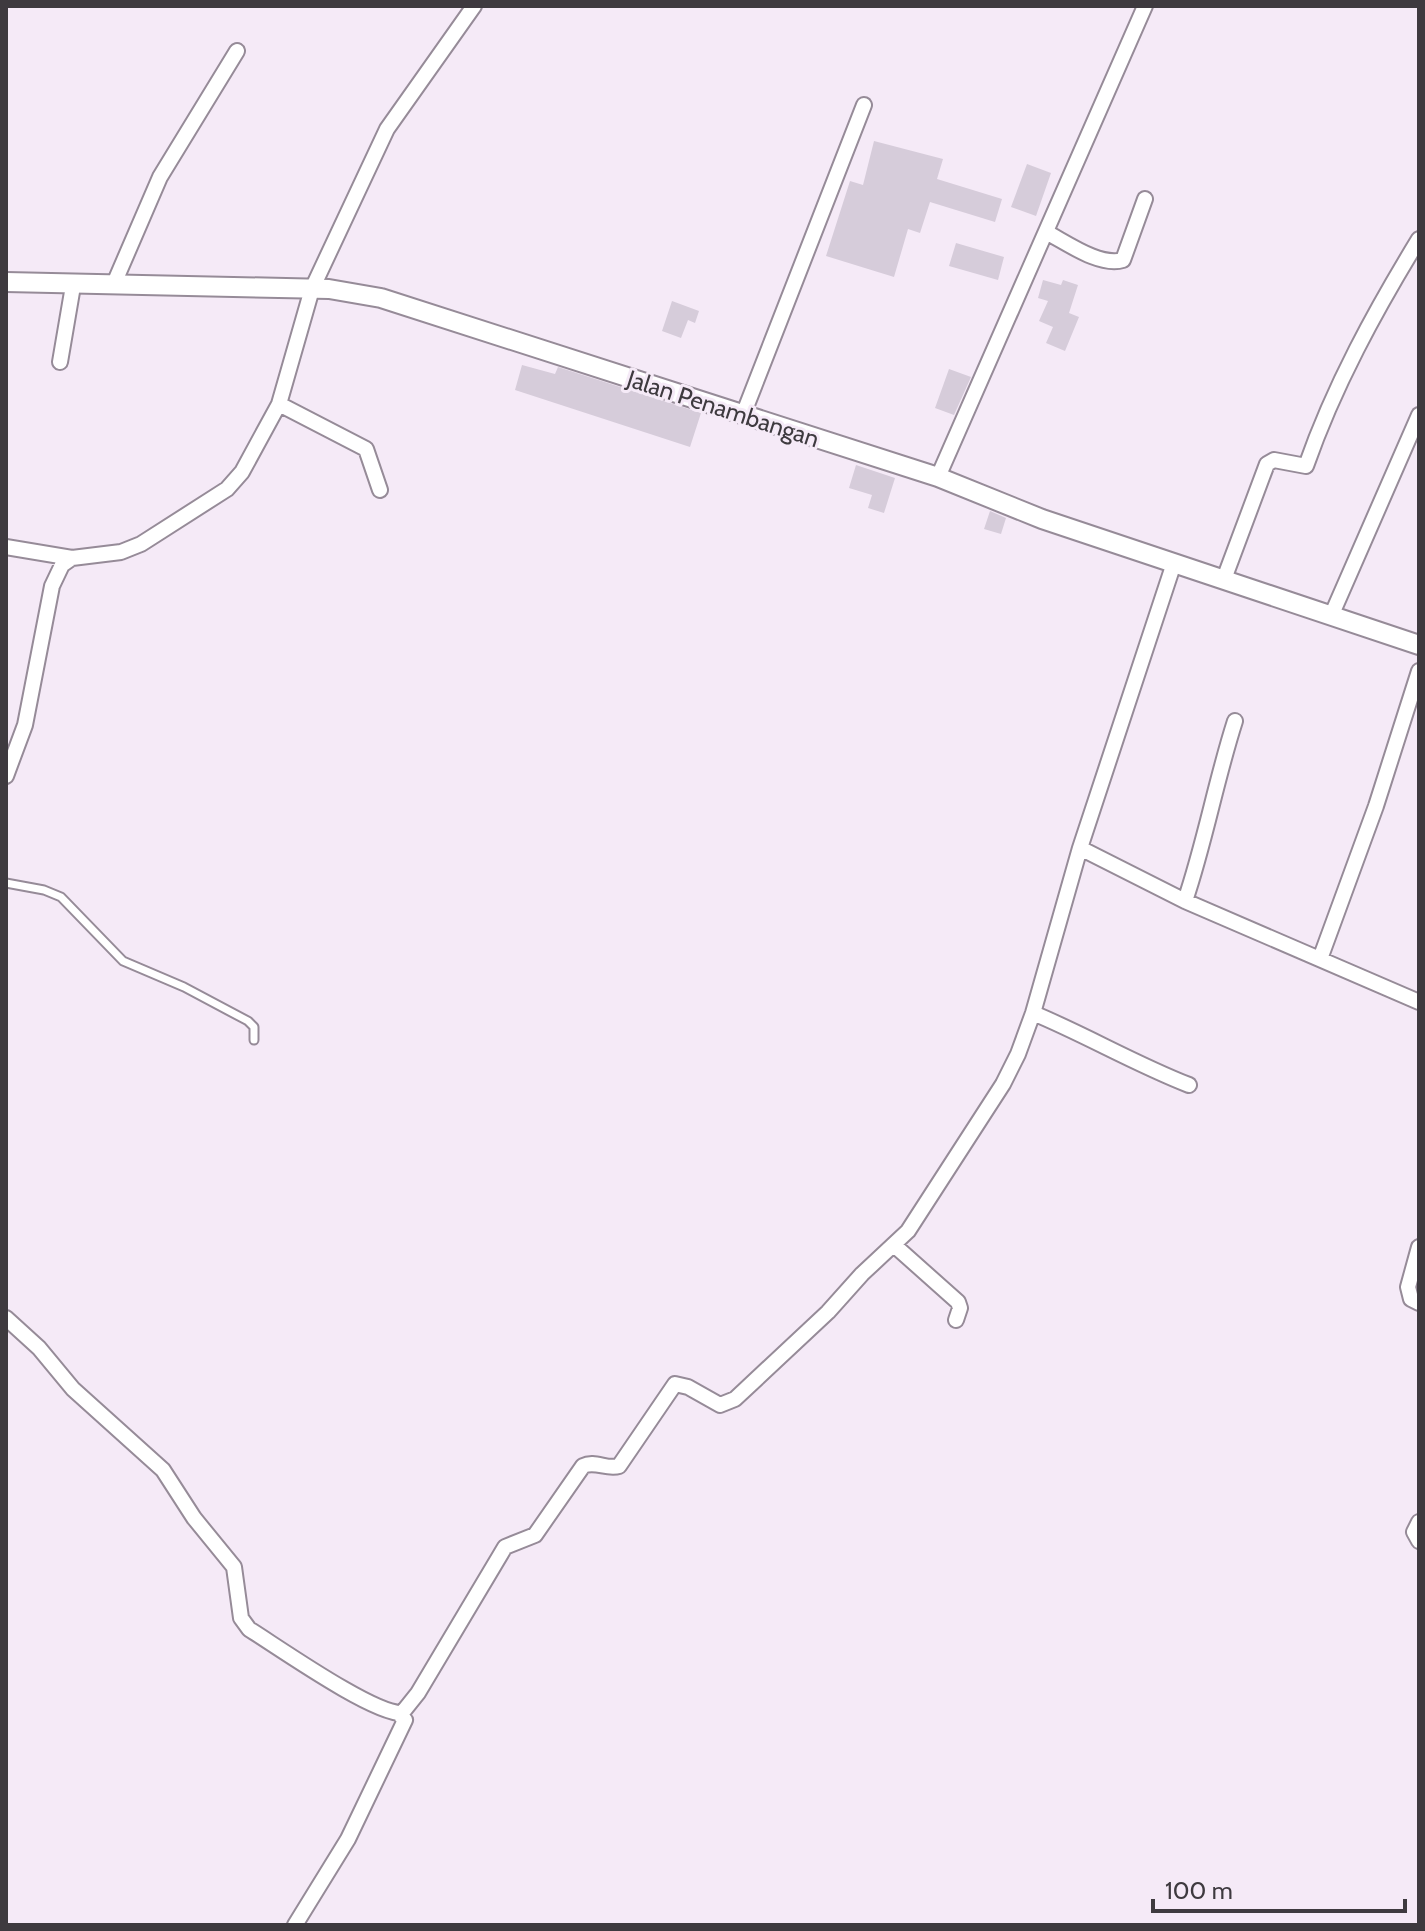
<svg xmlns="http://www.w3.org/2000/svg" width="1425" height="1931" font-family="Cabin,sans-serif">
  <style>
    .building { fill: #d6ccda }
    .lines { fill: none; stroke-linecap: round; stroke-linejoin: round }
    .service-casing { stroke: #968b98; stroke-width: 11 }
    .minor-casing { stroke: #968b98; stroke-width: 18 }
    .tertiary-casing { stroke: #968b98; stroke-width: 22 }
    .service { stroke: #fff; stroke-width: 7 }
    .minor { stroke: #fff; stroke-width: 14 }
    .tertiary { stroke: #fff; stroke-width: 18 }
    .labels { text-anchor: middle; stroke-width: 6; stroke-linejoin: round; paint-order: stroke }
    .street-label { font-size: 24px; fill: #3e3a3f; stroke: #f5eaf7 }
  </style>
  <rect width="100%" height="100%" fill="#f5eaf7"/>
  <path class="building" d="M 874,141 L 943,159 L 937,179 L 1002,199 L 995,222 L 930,202 L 920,233 L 908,229 L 894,277 L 826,256 L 850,181 L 863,185 Z
    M 1027,164 L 1051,173 L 1036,216 L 1011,207 Z
    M 956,243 L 1004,257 L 998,280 L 949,266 Z
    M 1043,280 L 1061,285 L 1063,280 L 1078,285 L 1069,313 L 1079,317 L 1065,351 L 1046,343 L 1053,327 L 1039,321 L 1048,301 L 1038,298 Z
    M 672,301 L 699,311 L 695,323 L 688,320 L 681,338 L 662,331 Z
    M 522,365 L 555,374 L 558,367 L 701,413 L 690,447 L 515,390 Z
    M 949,369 L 971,377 L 954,415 L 935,408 Z
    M 856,465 L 895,478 L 884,513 L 868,508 L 872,495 L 849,488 Z
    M 990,511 L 1006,518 L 1001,534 L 984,529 Z"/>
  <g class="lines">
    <g class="service-casing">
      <path id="service" d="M 6,883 L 44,890 L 61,897 L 123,961 L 184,987 L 248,1021 L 254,1027 L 254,1040"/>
    </g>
    <g class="minor-casing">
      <path id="minor" d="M 1046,232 C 1067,243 1100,267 1123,260 L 1145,199
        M 113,286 L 160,177 L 237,51
        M 60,362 L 73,286
        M 279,404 L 366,449 L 380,490
        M 743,415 L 864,105
        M 938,477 L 1145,6
        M 6,547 L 72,558
        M 1224,579 L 1267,464 L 1274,460 L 1306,466 C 1334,386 1375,311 1419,239
        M 1332,614 L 1419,415
        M 6,776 L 25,725 L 52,586 L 62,565 L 72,558 L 121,552 L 141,544 L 227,489 L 242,472 L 279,404 L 312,289 L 387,129 L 474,6
        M 1080,848 L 1185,901 L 1419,1002
        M 1185,901 C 1205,842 1216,780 1235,721
        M 1320,959 L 1376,806 L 1419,671
        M 1033,1013 C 1086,1035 1135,1064 1189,1085
        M 894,1245 L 958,1302 L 960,1308 L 956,1320
        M 1419,1247 L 1408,1287 L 1411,1299 L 1419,1303
        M 6,1318 L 39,1348 L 73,1389 L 163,1470 L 194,1518 L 234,1567 L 241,1618 L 249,1629 C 278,1647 373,1714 402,1713 L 418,1693 L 505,1547 L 535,1535 L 583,1466 C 595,1460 607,1470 619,1466 L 675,1384 L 688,1387 L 720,1405 L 735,1399 L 828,1312 L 862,1274 L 908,1231 L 1003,1084 L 1018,1054 L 1033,1013 L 1080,848 L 1174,563
        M 1419,1522 L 1414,1532 L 1419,1541
        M 295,1925 L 348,1839 L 405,1720 L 399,1714"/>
    </g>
    <g class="tertiary-casing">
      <path id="tertiary" d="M 6,282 L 329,289 L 381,298 L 938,477 L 1042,519 L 1419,645"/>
    </g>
    <use href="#service" class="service"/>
    <use href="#minor" class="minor"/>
    <use href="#tertiary" class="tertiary"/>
  </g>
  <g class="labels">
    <g class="street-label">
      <text transform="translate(723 409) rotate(18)" y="8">Jalan Penambangan</text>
    </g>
  </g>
  <rect width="1425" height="1931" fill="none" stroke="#3e3a3f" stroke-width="16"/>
  <path d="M1153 1899v12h252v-12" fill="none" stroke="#3e3a3f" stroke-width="4"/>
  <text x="1165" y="1899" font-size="24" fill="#3e3a3f" stroke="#f5eaf7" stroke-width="6" paint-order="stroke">100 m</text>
</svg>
